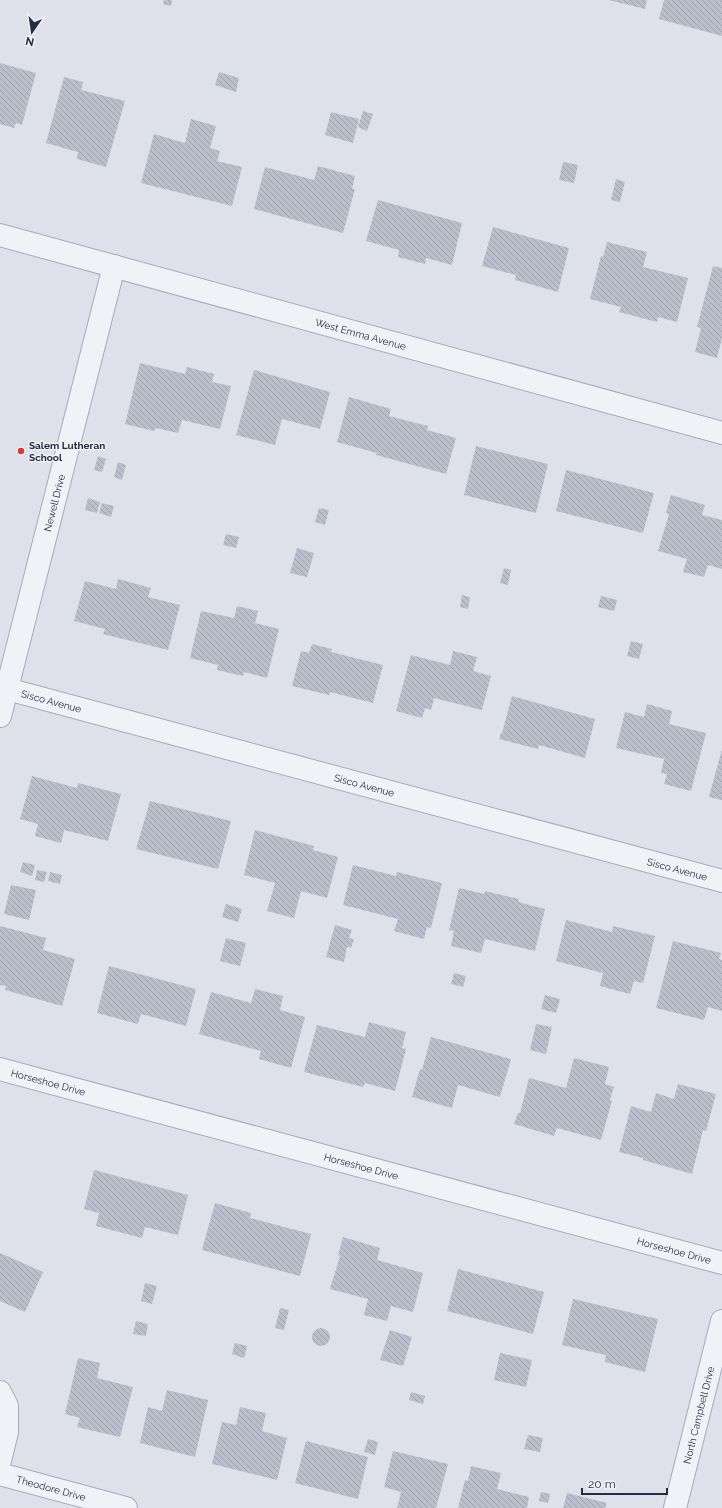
<svg xmlns="http://www.w3.org/2000/svg" width="722" height="1508" font-family="Raleway,sans-serif">
  <style>
    .building { fill: url(#building-back-hatch) }
    .lines { fill: none; stroke-linecap: round; stroke-linejoin: round }
    .minor-casing { stroke: #a7abb7; stroke-width: 24 }
    .minor { stroke: #f1f2f7; stroke-width: 22 }
    .poi-dot { fill: #d83b39; stroke: #eef0f6; stroke-width: 1.5 }
    .labels { text-anchor: middle; stroke-width: 3; stroke-linejoin: round; paint-order: stroke }
    .street-label { font-size: 10px; fill: #262c41; stroke: #eef0f6 }
    .poi-label { font-size: 10px; font-weight: bold; fill: #262c41; stroke: #eef0f6; text-anchor: start }
  </style>
  <defs>
    <pattern id="building-back-hatch" width="6" height="6" patternUnits="userSpaceOnUse"><rect width="6" height="6" fill="#bbbfcc"/><path d="M-1 5l2 2M0 0l6 6M5-1l2 2" fill="none" stroke="#a1a4b0"/></pattern>
  </defs>
  <rect width="100%" height="100%" fill="#dee1e9"/>
  <path class="building" d="M 164,0 L 172,0 L 171,6 L 163,4 Z
    M 609,0 L 647,0 L 645,9 Z
    M 664,0 L 722,0 L 722,36 L 659,19 Z
    M 0,63 L 36,73 L 22,125 L 16,123 L 14,128 L 0,124 Z
    M 219,72 L 239,78 L 236,92 L 215,85 Z
    M 64,77 L 83,82 L 81,90 L 125,101 L 106,167 L 77,159 L 78,152 L 46,143 Z
    M 363,111 L 373,114 L 367,131 L 358,127 Z
    M 331,112 L 359,119 L 353,143 L 325,135 Z
    M 191,119 L 216,126 L 210,148 L 220,151 L 217,161 L 242,167 L 232,206 L 141,183 L 154,134 L 185,143 Z
    M 563,162 L 578,165 L 574,183 L 559,180 Z
    M 318,166 L 355,176 L 352,189 L 355,189 L 343,233 L 254,209 L 265,167 L 314,180 Z
    M 616,179 L 625,182 L 620,202 L 611,200 Z
    M 378,200 L 462,223 L 452,265 L 426,258 L 425,264 L 398,257 L 399,250 L 366,241 Z
    M 493,227 L 569,248 L 558,292 L 515,280 L 516,275 L 482,266 Z
    M 607,242 L 647,252 L 643,267 L 688,278 L 677,322 L 658,317 L 657,322 L 619,312 L 621,307 L 590,299 L 601,256 L 603,257 Z
    M 713,266 L 722,268 L 722,338 L 717,358 L 695,352 L 701,328 L 697,327 Z
    M 140,363 L 185,374 L 187,367 L 214,374 L 212,382 L 231,386 L 220,429 L 182,420 L 178,433 L 156,428 L 154,431 L 125,424 Z
    M 254,370 L 330,392 L 320,429 L 282,419 L 275,445 L 236,435 Z
    M 349,397 L 391,409 L 389,416 L 428,426 L 427,430 L 456,438 L 446,474 L 376,455 L 377,453 L 337,442 Z
    M 476,446 L 548,464 L 536,513 L 464,495 Z
    M 98,456 L 106,459 L 102,472 L 94,470 Z
    M 118,462 L 126,465 L 122,480 L 114,477 Z
    M 566,470 L 654,493 L 643,533 L 556,511 Z
    M 671,495 L 705,505 L 702,515 L 722,520 L 722,569 L 708,565 L 704,577 L 683,572 L 687,559 L 658,551 L 669,514 L 666,513 Z
    M 88,498 L 100,502 L 97,513 L 85,510 Z
    M 102,503 L 114,506 L 111,517 L 99,513 Z
    M 319,508 L 329,510 L 325,525 L 315,522 Z
    M 226,534 L 239,537 L 236,548 L 223,545 Z
    M 297,548 L 314,553 L 307,577 L 290,573 Z
    M 504,568 L 511,570 L 508,585 L 500,583 Z
    M 118,579 L 151,588 L 148,597 L 180,605 L 168,650 L 103,634 L 105,629 L 74,621 L 85,581 L 116,589 Z
    M 462,595 L 470,597 L 468,609 L 460,607 Z
    M 601,596 L 617,600 L 614,611 L 598,607 Z
    M 237,606 L 258,611 L 255,623 L 279,629 L 267,678 L 244,672 L 243,676 L 217,670 L 218,665 L 190,658 L 201,611 L 234,618 Z
    M 631,641 L 643,644 L 639,659 L 627,656 Z
    M 312,644 L 332,649 L 331,652 L 383,665 L 373,703 L 330,692 L 329,695 L 292,686 L 301,651 L 309,653 Z
    M 453,651 L 477,657 L 473,671 L 491,676 L 482,710 L 434,698 L 431,710 L 425,708 L 422,718 L 396,711 L 411,655 L 450,665 Z
    M 512,696 L 595,719 L 585,758 L 539,745 L 538,749 L 499,739 L 501,733 L 502,733 Z
    M 647,704 L 672,711 L 669,724 L 706,733 L 691,791 L 664,784 L 667,774 L 661,773 L 664,759 L 616,748 L 625,712 L 644,717 Z
    M 722,749 L 722,800 L 709,797 Z
    M 32,776 L 77,788 L 78,783 L 121,794 L 108,841 L 64,830 L 61,843 L 35,836 L 38,824 L 20,819 Z
    M 150,801 L 231,821 L 218,869 L 136,849 Z
    M 255,830 L 314,846 L 313,850 L 338,857 L 327,898 L 301,891 L 294,918 L 267,911 L 275,883 L 244,875 Z
    M 23,862 L 35,865 L 32,876 L 20,872 Z
    M 353,865 L 396,876 L 397,872 L 442,883 L 431,928 L 427,927 L 424,939 L 394,931 L 398,919 L 343,905 Z
    M 37,870 L 47,872 L 44,882 L 35,880 Z
    M 50,872 L 62,875 L 60,884 L 48,881 Z
    M 11,885 L 36,890 L 29,920 L 4,914 Z
    M 459,888 L 484,894 L 485,891 L 519,899 L 518,902 L 545,909 L 535,951 L 485,939 L 481,953 L 451,946 L 454,931 L 449,930 Z
    M 226,904 L 242,909 L 238,922 L 222,917 Z
    M 566,920 L 612,932 L 613,926 L 655,936 L 643,983 L 634,981 L 630,994 L 600,986 L 603,973 L 556,961 Z
    M 335,925 L 352,930 L 349,938 L 354,939 L 351,948 L 347,947 L 344,962 L 326,957 Z
    M 0,926 L 46,938 L 43,950 L 75,959 L 62,1006 L 5,990 L 6,986 L 0,985 Z
    M 226,938 L 246,943 L 240,966 L 220,961 Z
    M 673,941 L 721,953 L 719,959 L 722,960 L 722,1011 L 708,1007 L 704,1020 L 656,1008 Z
    M 109,966 L 196,989 L 186,1026 L 141,1014 L 138,1024 L 97,1013 Z
    M 454,973 L 466,976 L 463,987 L 451,984 Z
    M 255,989 L 283,996 L 280,1010 L 305,1017 L 291,1068 L 259,1059 L 261,1051 L 199,1034 L 211,992 L 251,1003 Z
    M 545,995 L 560,999 L 556,1013 L 541,1009 Z
    M 369,1022 L 406,1032 L 402,1048 L 406,1049 L 395,1091 L 365,1083 L 363,1087 L 304,1072 L 317,1025 L 365,1037 Z
    M 536,1024 L 552,1027 L 546,1054 L 530,1050 Z
    M 431,1037 L 511,1059 L 500,1097 L 458,1085 L 452,1108 L 412,1097 L 420,1069 L 422,1070 Z
    M 574,1058 L 609,1067 L 605,1084 L 614,1087 L 610,1100 L 612,1101 L 601,1140 L 557,1128 L 554,1136 L 514,1124 L 518,1113 L 520,1113 L 529,1078 L 566,1088 Z
    M 678,1084 L 716,1094 L 706,1131 L 703,1130 L 692,1174 L 643,1160 L 643,1158 L 619,1152 L 631,1106 L 651,1112 L 656,1093 L 674,1099 Z
    M 94,1170 L 188,1195 L 178,1235 L 145,1227 L 142,1238 L 96,1226 L 99,1213 L 84,1209 Z
    M 215,1203 L 251,1213 L 250,1218 L 311,1234 L 300,1276 L 202,1250 Z
    M 343,1237 L 380,1248 L 377,1260 L 423,1273 L 413,1312 L 391,1306 L 387,1321 L 364,1315 L 368,1299 L 330,1289 L 340,1256 L 338,1255 Z
    M 0,1253 L 43,1272 L 25,1312 L 0,1301 Z
    M 458,1269 L 544,1292 L 533,1334 L 447,1311 Z
    M 145,1283 L 157,1286 L 152,1304 L 141,1301 Z
    M 573,1299 L 658,1319 L 645,1372 L 605,1362 L 606,1355 L 562,1345 Z
    M 280,1308 L 289,1310 L 284,1330 L 275,1328 Z
    M 136,1321 L 148,1324 L 146,1336 L 133,1334 Z
    M312 1337a9 9 0 1 1 18 0a9 9 0 1 1-18 0Z
    M 390,1330 L 412,1337 L 403,1366 L 380,1360 Z
    M 235,1343 L 247,1346 L 244,1358 L 232,1354 Z
    M 500,1353 L 532,1360 L 526,1387 L 494,1380 Z
    M 78,1358 L 100,1363 L 97,1378 L 133,1387 L 120,1437 L 77,1427 L 80,1418 L 65,1414 Z
    M 167,1390 L 208,1400 L 195,1457 L 140,1443 L 148,1407 L 162,1411 Z
    M 411,1392 L 425,1396 L 423,1404 L 409,1400 Z
    M 240,1407 L 266,1413 L 262,1431 L 287,1438 L 277,1480 L 212,1464 L 222,1422 L 236,1425 Z
    M 528,1435 L 543,1438 L 540,1452 L 524,1449 Z
    M 368,1439 L 378,1442 L 375,1455 L 364,1452 Z
    M 306,1441 L 368,1457 L 358,1499 L 295,1483 Z
    M 393,1451 L 448,1464 L 436,1508 L 397,1508 L 401,1492 L 384,1487 Z
    M 471,1466 L 501,1473 L 497,1489 L 529,1497 L 527,1508 L 458,1508 L 465,1480 L 468,1481 Z
    M 541,1492 L 550,1494 L 548,1503 L 539,1501 Z
    M 567,1493 L 607,1503 L 605,1508 L 563,1508 Z"/>
  <g class="lines">
    <g class="minor-casing">
      <g id="minor">
        <path id="s1" d="M 0,235 L 722,433"/>
        <path id="s2" d="M 7,689 L 722,881"/>
        <path id="s3" d="M 0,716 L 114,266"/>
        <path id="s4" d="M 0,1069 L 722,1263"/>
        <path d="M 0,1392 L 7,1406 L 7,1432 L 0,1461"/>
        <path id="s5" d="M 0,1474 L 126,1508"/>
        <path id="s6" d="M 675,1508 L 722,1321"/>
      </g>
    </g>
    <use href="#minor" class="minor"/>
  </g>
  <circle class="poi-dot" cx="21" cy="451" r="4"/>
  <g class="labels">
    <g class="street-label">
      <text dy="4" stroke="none"><textPath href="#s1" startOffset="374">West Emma Avenue</textPath></text>
      <text dy="4" stroke="none"><textPath href="#s3" startOffset="220">Newell Drive</textPath></text>
      <text dy="4" stroke="none"><textPath href="#s2" startOffset="46">Sisco Avenue</textPath></text>
      <text dy="4" stroke="none"><textPath href="#s2" startOffset="370">Sisco Avenue</textPath></text>
      <text dy="4" stroke="none"><textPath href="#s2" startOffset="694">Sisco Avenue</textPath></text>
      <text dy="4" stroke="none"><textPath href="#s4" startOffset="50">Horseshoe Drive</textPath></text>
      <text dy="4" stroke="none"><textPath href="#s4" startOffset="374">Horseshoe Drive</textPath></text>
      <text dy="4" stroke="none"><textPath href="#s4" startOffset="698">Horseshoe Drive</textPath></text>
      <text dy="4" stroke="none"><textPath href="#s6" startOffset="96">North Campbell Drive</textPath></text>
      <text dy="4" stroke="none"><textPath href="#s5" startOffset="53">Theodore Drive</textPath></text>
    </g>
    <g class="poi-label">
      <text x="29" y="449">Salem Lutheran<tspan x="29" dy="12">School</tspan></text>
    </g>
  </g>
  <g transform="translate(32 32) rotate(193)" stroke="#eef0f6" stroke-width="3" paint-order="stroke">
  <path d="M0-3L7 15L0 10L-7 15Z" fill="#262c41"/>
  <text y="-6" font-size="11" font-weight="bold" text-anchor="middle" fill="#262c41">N</text>
  </g>
  <path d="M582 1488v6h85v-6" fill="none" stroke="#262c41" stroke-width="2"/>
  <text x="588" y="1488" font-size="12" fill="#262c41" stroke="#eef0f6" stroke-width="3" paint-order="stroke">20 m</text>
</svg>
